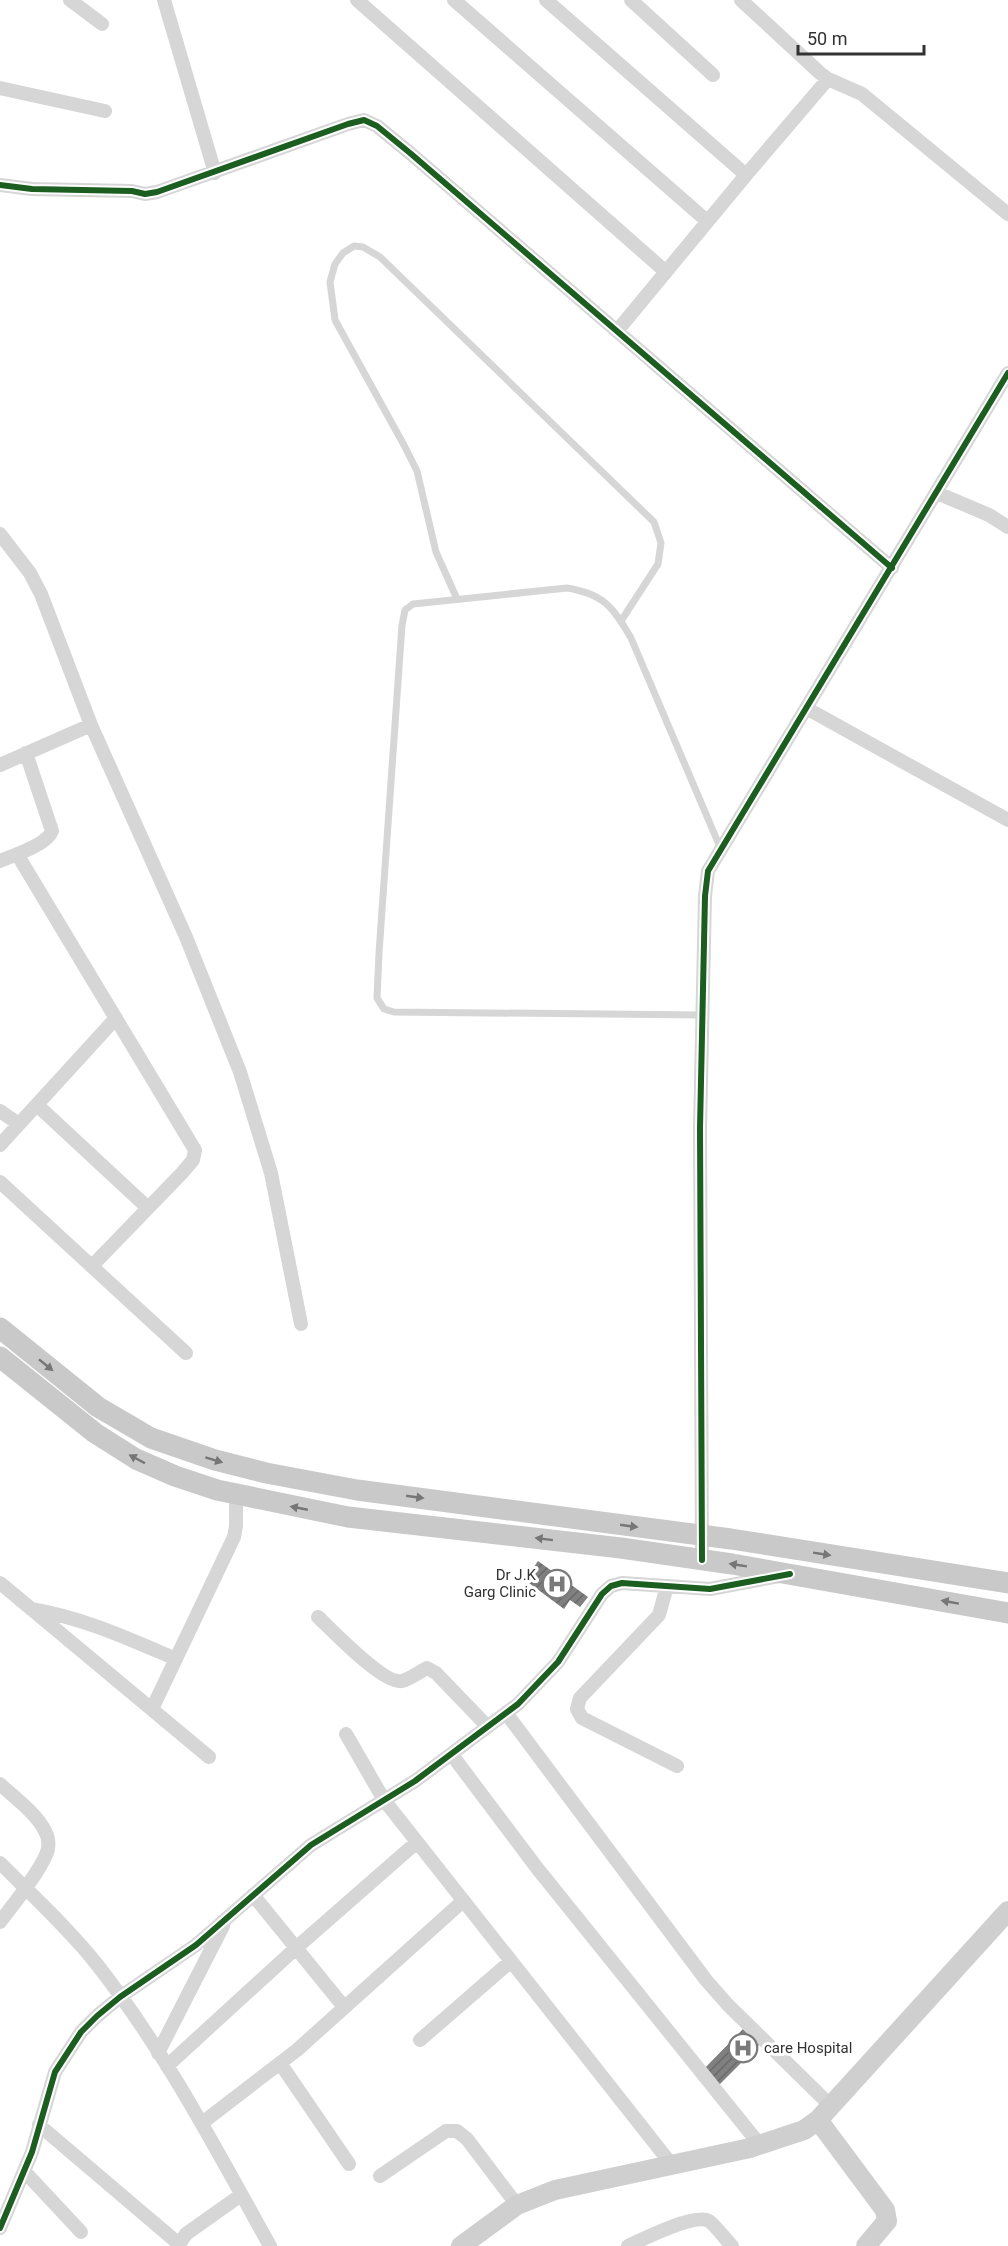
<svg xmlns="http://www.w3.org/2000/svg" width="1008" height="2246" font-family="Roboto,sans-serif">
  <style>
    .building { fill: url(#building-hatch) }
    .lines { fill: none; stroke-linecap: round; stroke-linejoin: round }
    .service { stroke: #d6d6d6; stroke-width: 7 }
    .minor { stroke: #d6d6d6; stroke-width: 14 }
    .secondary { stroke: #cfcfcf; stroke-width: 20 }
    .primary { stroke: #c9c9c9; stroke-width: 21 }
    .cycleway-casing { stroke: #fff; stroke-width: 10 }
    .cycleway { stroke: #1b5e20; stroke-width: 6 }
    .oneway { fill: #767676 }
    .labels { text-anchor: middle; stroke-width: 6; stroke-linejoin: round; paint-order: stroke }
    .poi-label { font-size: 15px; fill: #323232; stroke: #fff; text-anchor: end }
  </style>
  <defs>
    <pattern id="building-hatch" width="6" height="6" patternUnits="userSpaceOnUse" patternTransform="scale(1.5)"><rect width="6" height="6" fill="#808080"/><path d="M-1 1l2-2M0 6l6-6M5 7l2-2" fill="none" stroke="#696969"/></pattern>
  </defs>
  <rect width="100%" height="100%" fill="#fff"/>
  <path class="building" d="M 538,1561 L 588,1597 L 580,1607 L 570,1600 L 564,1609 L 525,1580 Z
    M 747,2025 L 763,2041 L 718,2086 L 702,2071 Z"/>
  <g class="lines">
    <path class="service" d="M 457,599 L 436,552 L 417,471 L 405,447 L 335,320 L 330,282 L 335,264 L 343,253 L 354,246 L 363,247 L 380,257 L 654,522 L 661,543 L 658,564 L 621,621
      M 702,1015 L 394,1012 L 384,1009 L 377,998 L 379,953 L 402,625 L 405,610 L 413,604 L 567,588 C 604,594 613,607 631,638 L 720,847"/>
    <path class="minor" d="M 70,0 L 102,24
      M 164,0 L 215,173
      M 357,0 L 666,272
      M 454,0 L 707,221
      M 546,0 L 746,175
      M 631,0 L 713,75
      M 741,0 L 820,73 L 828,79 L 862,94 L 1008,214
      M 0,88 L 105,111
      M 0,185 L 32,189 L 132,191 L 145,194 L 157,192 L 348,124 L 364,120 L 377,126 L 410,153 L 892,568
      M 617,331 L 746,175 L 828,79
      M 937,493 L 989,515 L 1008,527
      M 0,534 L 30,573 L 41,594 L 91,725 L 186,937 L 240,1072 L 271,1173 L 301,1324
      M 806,708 L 1008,820
      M 0,765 L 91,725
      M 17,854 L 195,1150 L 193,1160 L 182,1173 L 92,1266
      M 0,861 C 14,855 47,845 52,831 L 26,753
      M 37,1105 L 148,1208
      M 0,1111 L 19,1124
      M 0,1145 L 116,1018
      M 0,1182 L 186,1353
      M 702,1560 L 700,1128 L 705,896 L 708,871 L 1008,373
      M 0,1583 L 209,1757
      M 667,1586 L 659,1615 L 580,1698 L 577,1709 L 582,1718 L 677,1766
      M 31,1609 C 84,1618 127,1638 176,1659
      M 318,1617 C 332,1630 384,1685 402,1681 C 410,1679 419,1672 427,1668 L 436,1673 L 488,1727
      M 152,1709 L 234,1537 L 236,1526 L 236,1495
      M 506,1713 L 706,1980 L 728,2005 L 831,2106
      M 346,1734 L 384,1800 L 672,2165
      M 452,1755 L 537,1868 L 760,2145
      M 0,1784 C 15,1798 36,1813 45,1831 C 48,1836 49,1842 48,1849 C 44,1867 12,1906 0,1922
      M 0,1863 C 32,1895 66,1926 95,1962 C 164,2049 216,2149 270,2246
      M 253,1895 L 344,2007
      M 420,2040 L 511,1961
      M 158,2053 L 223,1926
      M 280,2063 L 349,2164
      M 167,2066 L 296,1948 L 417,1842
      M 202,2123 L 297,2050 L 463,1901
      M 39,2125 L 179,2244
      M 25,2172 L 81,2232
      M 380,2176 L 446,2131 L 457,2131 L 467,2139 L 517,2205
      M 0,2228 L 32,2152 L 55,2072 L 81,2032 L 97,2016 L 120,1997 L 196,1945 L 311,1845 L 415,1781 L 518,1704 L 558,1662 L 602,1594 L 611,1586 L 622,1583 L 710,1589 L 779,1576
      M 178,2246 L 186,2234 L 241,2195
      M 628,2246 C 643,2239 695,2213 709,2221 C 717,2227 725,2239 732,2246"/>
    <path class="secondary" d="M 818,2120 L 885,2210 L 887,2221 L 866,2246
      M 461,2246 L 517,2205 L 555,2190 L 750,2148 L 804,2130 L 818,2120 L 1008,1911"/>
    <path class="primary" d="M 0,1328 L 98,1407 L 151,1438 L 215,1460 L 266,1473 L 357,1490 L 731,1539 L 1008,1583
      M 0,1357 L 95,1433 L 136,1459 L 175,1476 L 217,1490 L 348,1517 L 621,1548 L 732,1564 L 1008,1613"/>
    <g class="cycleway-casing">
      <path id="cycleway" d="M 0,185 L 32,189 L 132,191 L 145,194 L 157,192 L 348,124 L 364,120 L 377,126 L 410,153 L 892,568
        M 702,1560 L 700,1128 L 705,896 L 708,871 L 1008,373
        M 0,2228 L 32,2152 L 55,2072 L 81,2032 L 97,2016 L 120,1997 L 196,1945 L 311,1845 L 415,1781 L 518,1704 L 558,1662 L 602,1594 L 611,1586 L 622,1583 L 710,1589 L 790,1574"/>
    </g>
    <use href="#cycleway" class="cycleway"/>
  </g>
  <defs><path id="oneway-solid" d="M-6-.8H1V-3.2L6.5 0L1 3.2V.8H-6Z" transform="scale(1.5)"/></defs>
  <g class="oneway">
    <use href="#oneway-solid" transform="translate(46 1365) rotate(39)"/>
    <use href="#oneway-solid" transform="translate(137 1459) rotate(-152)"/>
    <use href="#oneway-solid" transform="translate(214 1460) rotate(17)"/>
    <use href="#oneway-solid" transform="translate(415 1497) rotate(8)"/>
    <use href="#oneway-solid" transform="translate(299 1508) rotate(-169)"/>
    <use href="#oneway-solid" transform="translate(629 1526) rotate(8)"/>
    <use href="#oneway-solid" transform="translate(544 1539) rotate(-173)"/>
    <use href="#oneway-solid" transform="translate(822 1554) rotate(9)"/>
    <use href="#oneway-solid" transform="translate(738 1565) rotate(-171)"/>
    <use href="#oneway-solid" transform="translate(950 1602) rotate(-170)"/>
  </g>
  <defs>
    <g id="hospital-ring" transform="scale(1.5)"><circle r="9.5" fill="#fff" stroke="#7a7a7a" stroke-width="1.5"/><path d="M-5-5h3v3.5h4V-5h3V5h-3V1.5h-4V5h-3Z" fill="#7a7a7a"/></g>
  </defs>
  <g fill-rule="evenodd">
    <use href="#hospital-ring" x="557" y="1584"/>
    <use href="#hospital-ring" x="743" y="2048"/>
  </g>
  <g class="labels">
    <g class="poi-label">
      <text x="536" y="1580">Dr J.K<tspan x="536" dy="17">Garg Clinic</tspan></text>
      <text x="764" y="2053" text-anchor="start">care Hospital</text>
    </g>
  </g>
  <path d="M798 45v9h126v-9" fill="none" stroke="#323232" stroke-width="3"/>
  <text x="807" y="45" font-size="18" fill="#323232" stroke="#ffffff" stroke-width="4.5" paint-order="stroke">50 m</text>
</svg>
